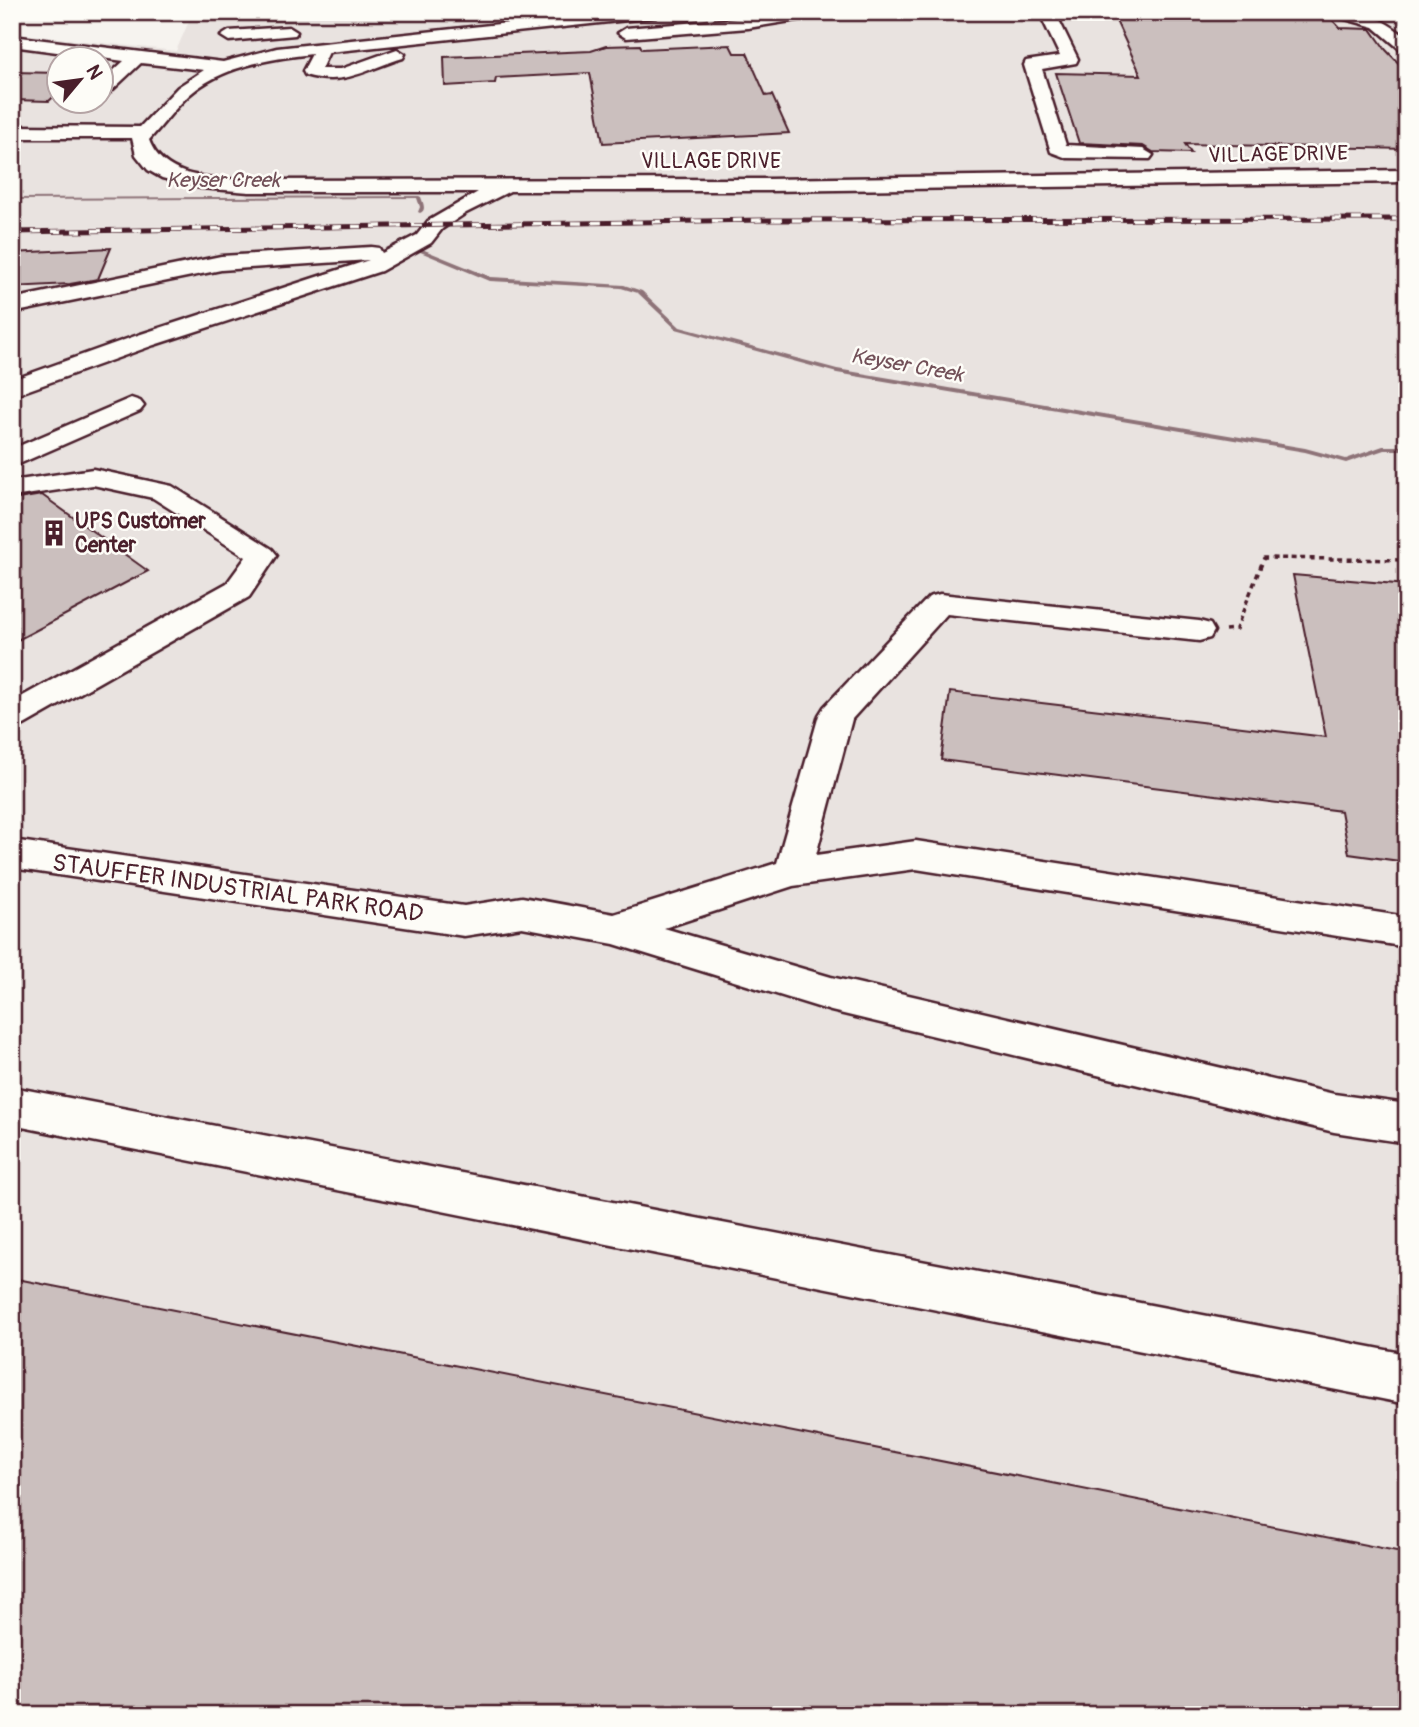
<svg xmlns="http://www.w3.org/2000/svg" width="1419" height="1727" font-family="Pangolin,sans-serif">
  <style>
    .built { fill: #e9e3e0; fill-rule: evenodd }
    .lines { fill: none; stroke-linecap: round; stroke-linejoin: round }
    .stream { fill: #8e7378; fill-rule: evenodd }
    .building { fill: #cbbfbe; stroke: #4a1f2b; stroke-width: 2 }
    .minor-casing { stroke: #4a1f2b; stroke-width: 5 }
    .path { stroke: #4a1f2b; stroke-width: 3.5; stroke-dasharray: 5 4.5; stroke-linecap: butt }
    .minor { fill: #fdfcf7; fill-rule: evenodd }
    .rail-casing { stroke: #4a1f2b; stroke-width: 5 }
    .rail { stroke: #fdfcf7; stroke-width: 3.5; stroke-dasharray: 10; stroke-linecap: butt }
    .labels { text-anchor: middle; stroke-width: 5; stroke-linejoin: round; paint-order: stroke }
    .far-street-label { font-size: 21px; fill: #4a1f2b; stroke: #fdfcf7 }
    .far-water-label { font-size: 21px; font-style: italic; fill: #725058; stroke: #fdfcf7 }
    .far-poi-label { font-size: 21px; font-weight: bold; fill: #4a1f2b; stroke: #fdfcf7; text-anchor: start }
    .street-label { font-size: 24px; fill: #4a1f2b; stroke: #fdfcf7 }
  </style>
  <rect width="100%" height="100%" fill="#f6f3ef"/>
  <filter id="ink" filterUnits="userSpaceOnUse"><feTurbulence type="fractalNoise" baseFrequency=".0143" numOctaves="2"/><feDisplacementMap in="SourceGraphic" scale="14" xChannelSelector="R" yChannelSelector="G"/><feConvolveMatrix kernelMatrix="1 2 1 2 8 2 1 2 1" color-interpolation-filters="sRGB"/></filter>
  <g filter="url(#ink)">
    <path class="built" d="M 193,12 L 1407,12 L 1407,1715 L 12,1715 L 12,33 L 176,51 ZM 60,60 L 102,60 L 102,102 L 60,102 Z"/>
    <g class="lines">
      <path class="stream" d="M 419,196 L 421,197 C 423,203 427,210 420,213 L 418,212 L 420,207 L 417,198 L 12,200 L 12,198 Z
        M 418,249 L 422,249 L 491,277 L 624,285 L 642,291 L 680,327 L 837,369 L 1305,448 L 1346,459 L 1383,446 L 1407,446 L 1407,450 L 1384,450 L 1346,463 L 1305,452 L 837,373 L 676,329 L 638,293 L 621,288 L 490,281 L 418,251 Z"/>
    </g>
    <path class="building" d="M 1112,12 L 1325,12 L 1340,28 L 1371,29 L 1386,50 L 1407,72 L 1407,149 L 1185,144 L 1191,153 L 1153,152 L 1143,146 L 1079,143 L 1056,73 L 1141,75 Z
      M 640,45 L 642,49 L 730,45 L 734,53 L 747,53 L 766,96 L 772,95 L 789,133 L 603,143 L 590,73 L 496,78 L 495,83 L 445,86 L 444,57 L 591,51 L 606,46 Z
      M 12,72 L 60,73 L 60,91 L 49,101 L 12,100 Z
      M 111,248 L 98,279 L 70,284 L 12,287 L 12,253 Z
      M 42,495 L 148,571 L 12,643 L 12,500 Z
      M 1293,575 L 1407,585 L 1407,862 L 1349,854 L 1341,811 L 941,760 L 950,692 L 1326,737 Z
      M 12,1278 L 1407,1553 L 1407,1715 L 12,1715 Z"/>
    <g class="lines">
      <g class="minor-casing">
        <path id="minor" d="M 610,12 L 664,12 L 656,17 L 329,52 L 321,69 L 341,69 L 397,49 L 405,54 L 403,58 C 367,69 344,87 305,75 L 303,71 L 312,54 C 269,59 222,66 189,95 C 174,109 162,126 149,140 C 164,180 213,178 249,180 L 768,179 L 1407,170 L 1407,182 L 768,191 L 510,191 L 466,213 L 442,229 L 431,243 L 381,271 L 154,345 L 12,396 L 12,380 L 138,335 L 369,260 L 221,270 L 12,313 L 12,299 L 221,256 L 371,247 L 379,248 L 382,253 L 417,235 L 428,221 L 478,192 L 249,192 L 201,188 L 162,178 L 148,170 L 136,155 L 132,138 L 12,138 L 12,126 L 140,127 L 178,87 L 204,70 L 141,63 L 108,94 L 102,95 L 102,81 L 124,61 L 12,46 L 12,36 L 223,62 L 277,48 Z
          M 786,12 L 824,12 L 816,17 L 748,28 L 626,38 L 618,33 L 626,28 L 748,18 Z
          M 1039,12 L 1055,12 L 1078,59 L 1076,63 L 1042,69 L 1066,145 L 1143,149 L 1153,155 L 1150,159 L 1067,158 L 1051,152 L 1024,65 L 1026,61 L 1060,56 Z
          M 1328,12 C 1365,12 1379,15 1407,38 L 1407,52 L 1401,50 L 1374,27 L 1331,15 Z
          M 289,27 L 297,32 L 295,35 L 229,41 L 221,36 L 229,31 Z
          M 131,398 L 140,401 L 144,406 L 140,411 L 12,467 L 12,449 Z
          M 93,469 L 172,486 L 272,549 L 277,555 L 249,597 L 24,725 L 12,728 L 12,702 L 227,583 L 246,557 L 153,498 L 93,485 L 12,497 L 12,481 Z
          M 940,594 L 1199,621 L 1210,624 L 1214,631 L 1210,638 L 1199,641 L 947,614 L 852,719 L 816,855 L 916,841 L 1407,917 L 1407,947 L 916,869 L 793,886 L 664,928 L 831,977 L 1334,1094 L 1407,1104 L 1407,1143 L 1334,1132 L 831,1011 L 614,944 L 522,927 L 464,936 L 12,868 L 12,840 L 464,906 L 522,897 L 614,914 L 777,863 L 819,715 L 824,707 L 929,597 Z
          M 12,1087 L 1407,1354 L 1407,1404 L 12,1125 Z"/>
      </g>
      <path class="path" d="M 1225,630 L 1236,629 L 1264,558 L 1407,560"/>
      <use href="#minor" class="minor"/>
      <g class="rail-casing">
        <path id="rail" d="M 12,232 L 762,220 L 1407,219"/>
      </g>
      <use href="#rail" class="rail"/>
    </g>
  </g>
  <defs>
    <g id="building-bare" transform="scale(2.1)"><path d="M-4-6H4V6H1V3H-1V6H-4ZM-2.5-4.3h1.7v1.8h-1.7ZM.8-4.3h1.7v1.8H.8ZM-2.5-1h1.7V.8h-1.7ZM.8-1h1.7V.8H.8Z" fill="#4a1f2b" stroke="#fdfcf7" stroke-width="2.5" paint-order="stroke"/></g>
  </defs>
  <g fill-rule="evenodd">
    <use href="#building-bare" x="54" y="533"/>
  </g>
  <g class="labels">
    <g class="far-street-label">
      <text transform="translate(1278 154) rotate(-1)" y="7">VILLAGE DRIVE</text>
      <text x="711" y="168">VILLAGE DRIVE</text>
    </g>
    <g class="far-water-label">
      <text x="223" y="187">Keyser Creek</text>
      <text transform="translate(907 365) rotate(10)" y="7">Keyser Creek</text>
    </g>
    <g class="far-poi-label">
      <text x="75" y="528">UPS Customer<tspan x="75" dy="24">Center</tspan></text>
    </g>
    <g class="street-label">
      <text transform="translate(238 888) rotate(8)" y="8">STAUFFER INDUSTRIAL PARK ROAD</text>
    </g>
  </g>
  <rect width="1419" height="1727" fill="none" stroke="#fdfcf7" stroke-width="42"/>
  <rect x="21" y="21" width="1377" height="1685" fill="none" stroke="#4a1f2b" stroke-width="2.5" filter="url(#ink)"/>
  <g transform="translate(80 80) rotate(61)"><circle r="33" fill="#fdfcf7" stroke="#b5a4a5" stroke-width="2"/>
  <path d="M0-5L12 26L0 18L-12 26Z" fill="#4a1f2b"/>
  <text y="-10" font-size="19" font-weight="bold" text-anchor="middle" fill="#4a1f2b">N</text>
  </g>
</svg>
